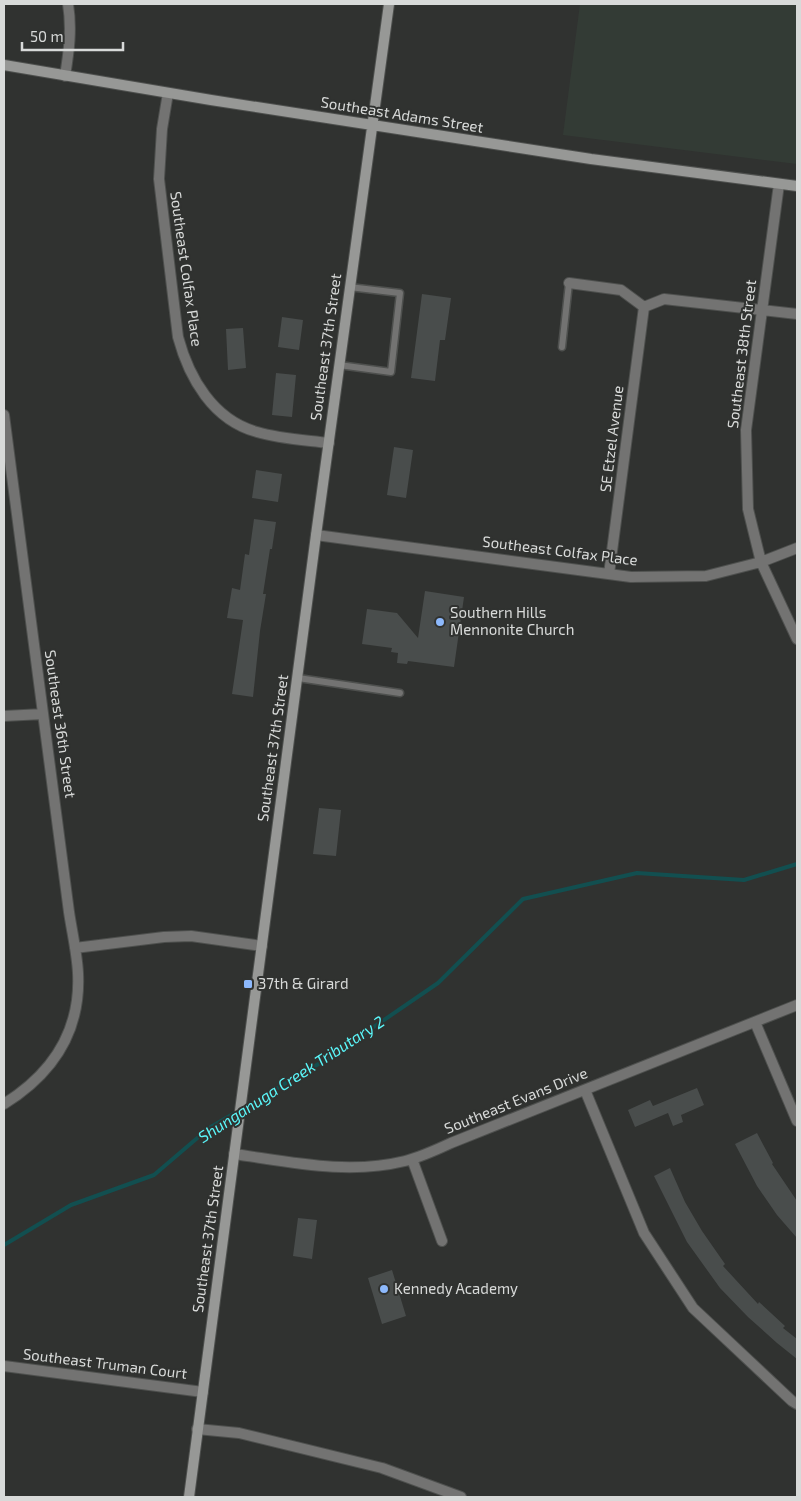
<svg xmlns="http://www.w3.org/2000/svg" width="801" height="1501" font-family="'Exo 2',sans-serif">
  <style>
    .built { fill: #333b35 }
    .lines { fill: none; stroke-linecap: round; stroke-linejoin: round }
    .stream { stroke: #124f50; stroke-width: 4 }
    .building { fill: #494d4c }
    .lane-casing { stroke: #4e504e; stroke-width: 9 }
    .street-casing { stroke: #4e504e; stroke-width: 12 }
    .secondary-casing { stroke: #4e504e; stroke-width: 12 }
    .lane { stroke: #737372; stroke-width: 6 }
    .street { stroke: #737372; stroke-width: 10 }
    .secondary { stroke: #979896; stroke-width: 10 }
    .poi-dot { fill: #8db9fc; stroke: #303230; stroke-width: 2 }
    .labels { text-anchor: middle; stroke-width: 4; stroke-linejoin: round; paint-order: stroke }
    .street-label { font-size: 15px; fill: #d8dad9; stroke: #303230 }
    .poi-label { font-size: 15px; fill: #d8dad9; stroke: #303230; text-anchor: start }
    .water-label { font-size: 16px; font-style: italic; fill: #5bf7fa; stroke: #303230 }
  </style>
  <rect width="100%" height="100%" fill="#303230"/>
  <path class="built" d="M 580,4 L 797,4 L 797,164 L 563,135 Z"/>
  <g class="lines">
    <path class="stream" d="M 4,1245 L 71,1205 L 154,1175 L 209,1128 L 327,1059 L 438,983 L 523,899 L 637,873 L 744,880 L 797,864"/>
  </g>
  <path class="building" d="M 422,294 L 451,298 L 445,340 L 440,340 L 435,381 L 411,378 Z
    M 282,317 L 303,320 L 299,350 L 278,347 Z
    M 243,328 L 246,368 L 228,370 L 226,329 Z
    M 276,373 L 296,375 L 292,417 L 272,415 Z
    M 394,447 L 413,450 L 406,498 L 387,495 Z
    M 256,470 L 282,474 L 278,502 L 252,498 Z
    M 254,519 L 276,522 L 272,549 L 270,549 L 263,594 L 266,594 L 260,631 L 253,697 L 232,694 L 243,620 L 227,618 L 232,588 L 240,590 L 245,554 L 249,555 Z
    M 425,591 L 464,597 L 454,667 L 408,661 L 407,664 L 397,663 L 398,653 L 391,652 L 392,648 L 362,644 L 367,609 L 397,613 L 418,638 Z
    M 319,808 L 341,810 L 336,856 L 313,854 Z
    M 697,1088 L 704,1105 L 681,1115 L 683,1122 L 673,1126 L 668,1113 L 635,1127 L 628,1110 L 650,1100 L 653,1106 Z
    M 757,1133 L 773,1163 L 772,1164 L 797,1201 L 797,1238 L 777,1215 L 757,1186 L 735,1144 Z
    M 670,1168 L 685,1202 L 702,1231 L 725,1264 L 723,1266 L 758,1304 L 759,1302 L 785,1326 L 783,1328 L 797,1339 L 797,1359 L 777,1343 L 748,1317 L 720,1288 L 687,1242 L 654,1176 Z
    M 298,1218 L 317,1220 L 312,1259 L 293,1256 Z
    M 392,1270 L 406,1316 L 382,1324 L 368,1278 Z"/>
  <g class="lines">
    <g class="lane-casing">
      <path id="lane" d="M 562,347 L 569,283
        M 339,365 L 391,372 L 400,293 L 349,287
        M 298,678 L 400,693"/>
    </g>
    <g class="street-casing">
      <path id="street" d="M 65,76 C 69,51 72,29 68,4
        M 168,93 L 162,129 L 159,179 L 178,337 C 189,378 213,420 257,432 C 280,439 305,440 329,443
        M 779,184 L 746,430 L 748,509 L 761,562 L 797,639
        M 569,283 L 621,290 L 644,307
        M 644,307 L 664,299 L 797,314
        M 4,415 L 69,912 C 72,932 77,953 78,973 C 81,1032 52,1074 4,1104
        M 316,535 L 631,577 L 706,576 L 761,562 L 797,548
        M 609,574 L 644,307
        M 4,716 L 43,714
        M 75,948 L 164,937 L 191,936 L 262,946
        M 755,1022 L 797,1121
        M 585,1090 L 644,1233 L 693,1308 L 792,1401 L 797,1404
        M 234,1154 C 291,1162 348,1175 405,1161 C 421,1157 436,1150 451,1143 L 797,1005
        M 412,1159 L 442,1241
        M 4,1366 L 203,1392
        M 197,1429 L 239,1433 L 382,1468 L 461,1497"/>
    </g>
    <g class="secondary-casing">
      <path id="secondary" d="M 4,65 L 211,100 L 591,159 L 797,186
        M 189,1497 L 316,535 L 389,4"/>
    </g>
    <use href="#lane" class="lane"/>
    <use href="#street" class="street"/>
    <use href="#secondary" class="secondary"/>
  </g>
  <g class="poi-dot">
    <circle cx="440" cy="622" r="5"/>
    <rect x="243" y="979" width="10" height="10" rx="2.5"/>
    <circle cx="384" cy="1289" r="5"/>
  </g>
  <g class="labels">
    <g class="street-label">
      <text transform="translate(402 115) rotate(9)" y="5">Southeast Adams Street</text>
      <text transform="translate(186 269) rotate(82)" y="5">Southeast Colfax Place</text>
      <text transform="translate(326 347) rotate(-82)" y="5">Southeast 37th Street</text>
      <text transform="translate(742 354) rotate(-83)" y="5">Southeast 38th Street</text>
      <text transform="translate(612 439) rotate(-83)" y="5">SE Etzel Avenue</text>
      <text transform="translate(560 551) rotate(7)" y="5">Southeast Colfax Place</text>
      <text transform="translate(60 724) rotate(82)" y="5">Southeast 36th Street</text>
      <text transform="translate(273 748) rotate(-82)" y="5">Southeast 37th Street</text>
      <text transform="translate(516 1101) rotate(-22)" y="5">Southeast Evans Drive</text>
      <text transform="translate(208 1239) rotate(-82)" y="5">Southeast 37th Street</text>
      <text transform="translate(105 1364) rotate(7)" y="5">Southeast Truman Court</text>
    </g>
    <g class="poi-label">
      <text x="450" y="618">Southern Hills<tspan x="450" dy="17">Mennonite Church</tspan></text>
      <text x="258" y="989">37th &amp; Girard</text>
      <text x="394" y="1294">Kennedy Academy</text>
    </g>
    <g class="water-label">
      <text transform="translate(291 1079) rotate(-33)" y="6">Shunganuga Creek Tributary 2</text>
    </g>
  </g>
  <rect width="801" height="1501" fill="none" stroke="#d8dad9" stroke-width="10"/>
  <path d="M22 42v8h101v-8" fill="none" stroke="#d8dad9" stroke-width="2.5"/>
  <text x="30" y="42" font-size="15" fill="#d8dad9" stroke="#303230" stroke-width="4" paint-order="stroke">50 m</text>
</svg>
